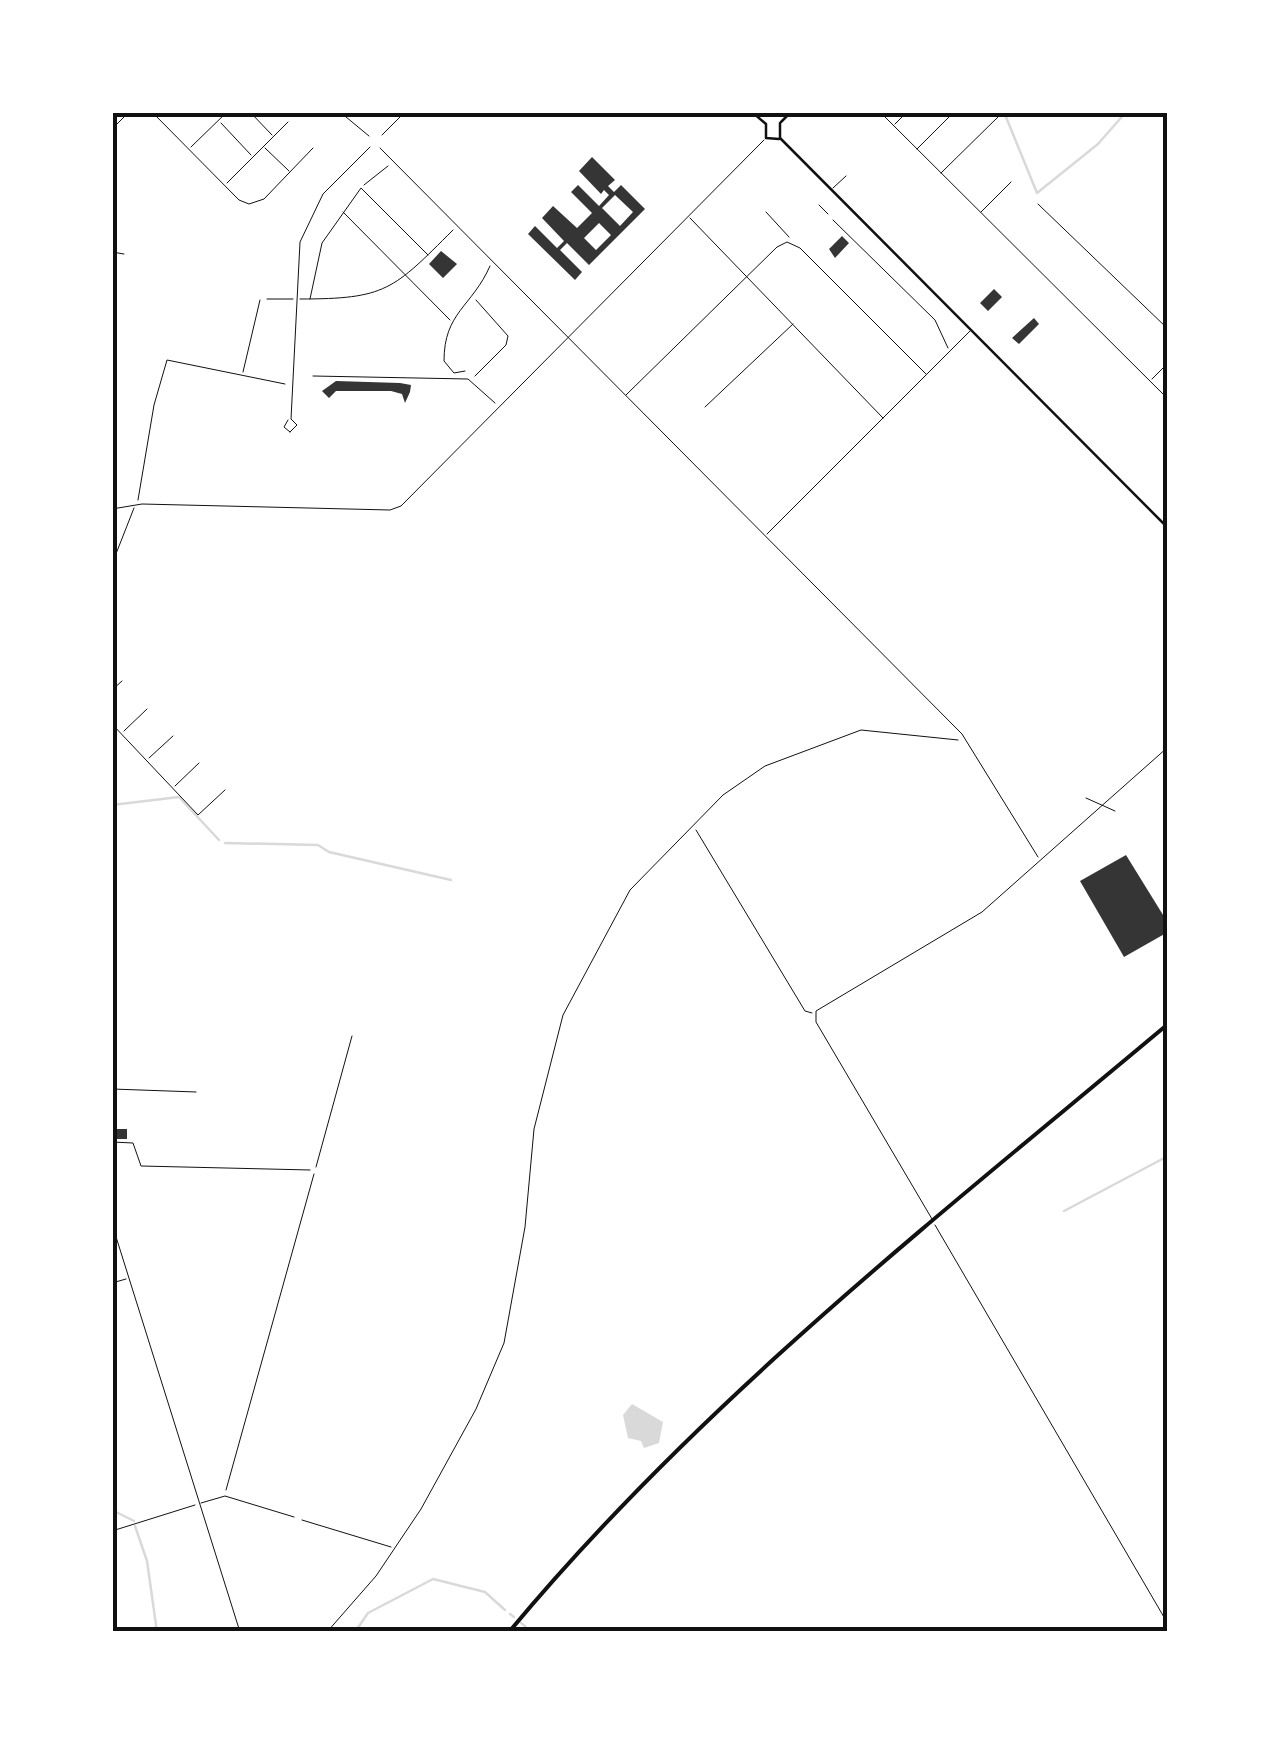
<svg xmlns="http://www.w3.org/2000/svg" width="1280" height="1744" font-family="'Fira Sans',sans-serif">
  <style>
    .water { fill: #d9d9d9 }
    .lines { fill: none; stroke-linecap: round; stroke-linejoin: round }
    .stream { stroke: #d9d9d9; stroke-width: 2.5 }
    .building { fill: #353535; fill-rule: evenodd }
    .path { stroke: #111; stroke-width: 1 }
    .service { stroke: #111; stroke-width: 1 }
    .minor { stroke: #111; stroke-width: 1 }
    .secondary { stroke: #111; stroke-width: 2.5 }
    .primary { stroke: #111; stroke-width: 4 }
    .neatline { fill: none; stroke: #111; stroke-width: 4 }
  </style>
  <rect width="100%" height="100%" fill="#fff"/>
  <path class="water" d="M 632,1404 L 663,1422 L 659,1443 L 644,1448 L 641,1441 L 628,1438 L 623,1415 Z"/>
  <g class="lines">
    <path class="stream" d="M 1004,112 L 1037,193 L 1098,144 L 1126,112
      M 112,805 L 179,797 L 219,840
      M 225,843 L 318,845 L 329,852 L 451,880
      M 1064,1211 L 1168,1156
      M 112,1510 L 134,1521
      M 135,1526 L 147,1561 L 157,1632
      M 510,1614 L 514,1617
      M 521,1623 L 525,1626
      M 531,1630 L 533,1632
      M 355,1632 L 368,1613 L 433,1579 L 485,1592 L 505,1610"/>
  </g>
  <path class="building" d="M 592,157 L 615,180 L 608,186 L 614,192 L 621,185 L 645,209 L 589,265 L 567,243 L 560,250 L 582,272 L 575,280 L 528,234 L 535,226 L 557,248 L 564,241 L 542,218 L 553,206 L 577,228 L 592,213 L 571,192 L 578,185 L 599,206 L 609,195 L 604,190 L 601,194 L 579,171 ZM 615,195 L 633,212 L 620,226 L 602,208 ZM 599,223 L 611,235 L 596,250 L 584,238 Z
    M 842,236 L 849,243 L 835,258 L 829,249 Z
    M 441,251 L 457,264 L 443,278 L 429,264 Z
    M 994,289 L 1002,297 L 988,311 L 980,303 Z
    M 1034,318 L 1039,324 L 1019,344 L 1012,338 Z
    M 336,381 L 400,383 L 411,385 L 410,392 L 405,403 L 402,394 L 391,391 L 336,391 L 329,398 L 322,391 Z
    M 1126,855 L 1168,923 L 1168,932 L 1124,957 L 1080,881 Z
    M 112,1129 L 127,1129 L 127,1139 L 112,1139 Z"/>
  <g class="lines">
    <path class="path" d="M 819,205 L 828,214
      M 766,212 L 789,237
      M 243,372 L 260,300
      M 138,500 L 154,405 L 167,360 L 285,384
      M 696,830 L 805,1011 L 812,1013
      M 316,1167 L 352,1036
      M 226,1490 L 314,1174
      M 302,1520 L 391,1547
      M 112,1531 L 195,1505
      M 327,1632 L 376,1576 L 421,1509 L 476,1409 L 504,1343 L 525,1227 L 534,1129 L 563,1015 L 630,890 L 723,795 L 765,766 L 861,730 L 958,740"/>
    <path class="service" d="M 364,185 L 388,166
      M 112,1283 L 126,1279
      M 201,1503 L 225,1496 L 294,1517"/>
    <path class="minor" d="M 152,112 L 239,200 L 249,204 L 264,199 L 313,148
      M 250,112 L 272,135
      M 340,112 L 369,136
      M 880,112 L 1168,399
      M 221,123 L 251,155
      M 895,124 L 907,112
      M 112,129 L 129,112
      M 382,135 L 405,112
      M 191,147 L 227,112
      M 265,148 L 289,171
      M 380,148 L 962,734 L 1038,857
      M 917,149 L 954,112
      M 941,173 L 999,116
      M 227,183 L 288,122
      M 833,188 L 846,176
      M 1038,204 L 1168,329
      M 343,212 L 450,320
      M 981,212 L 1011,182
      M 690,218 L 883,418
      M 833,220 L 935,320 L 948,348
      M 112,252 L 124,254
      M 267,299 L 293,299
      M 300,299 C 386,299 393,290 453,230
      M 310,299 L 322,243 L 361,188 L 428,255
      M 465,371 L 454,373 L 444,361 C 444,312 472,307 490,266
      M 313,376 L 468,379 L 495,403
      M 475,376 L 506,345 L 508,336 L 476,300
      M 1152,379 L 1168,363
      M 626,395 L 777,247 L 787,242 L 800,248 L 926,374
      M 705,407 L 793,324
      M 288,420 L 284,427 L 290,432
      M 290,432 L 297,425 L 291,419 L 300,242 L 323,194 L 370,147
      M 112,509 L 142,504 L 390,510 L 401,506 L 764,140
      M 767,534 L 970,331
      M 112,564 L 134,508
      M 112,690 L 122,681
      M 112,724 L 198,815 L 225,790
      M 124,731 L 147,709
      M 149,758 L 173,736
      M 175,786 L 199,763
      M 1086,798 L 1115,811
      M 112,1089 L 196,1092
      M 112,1142 L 133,1143 L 141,1166 L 310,1170
      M 932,1219 L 816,1022 L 816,1011 L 982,912 L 1168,747
      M 112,1224 L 240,1632
      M 935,1225 L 1168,1624"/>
    <path class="secondary" d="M 752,112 L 766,124
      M 781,122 L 791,112
      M 766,124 L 766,138 L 779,139
      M 780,138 L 1168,528
      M 780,138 L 780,123"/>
    <path class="primary" d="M 509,1632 C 701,1401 939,1216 1168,1024"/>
  </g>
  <rect width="1280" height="1744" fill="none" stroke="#ffffff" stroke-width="230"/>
  <rect x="115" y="115" width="1050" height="1514" class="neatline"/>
</svg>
